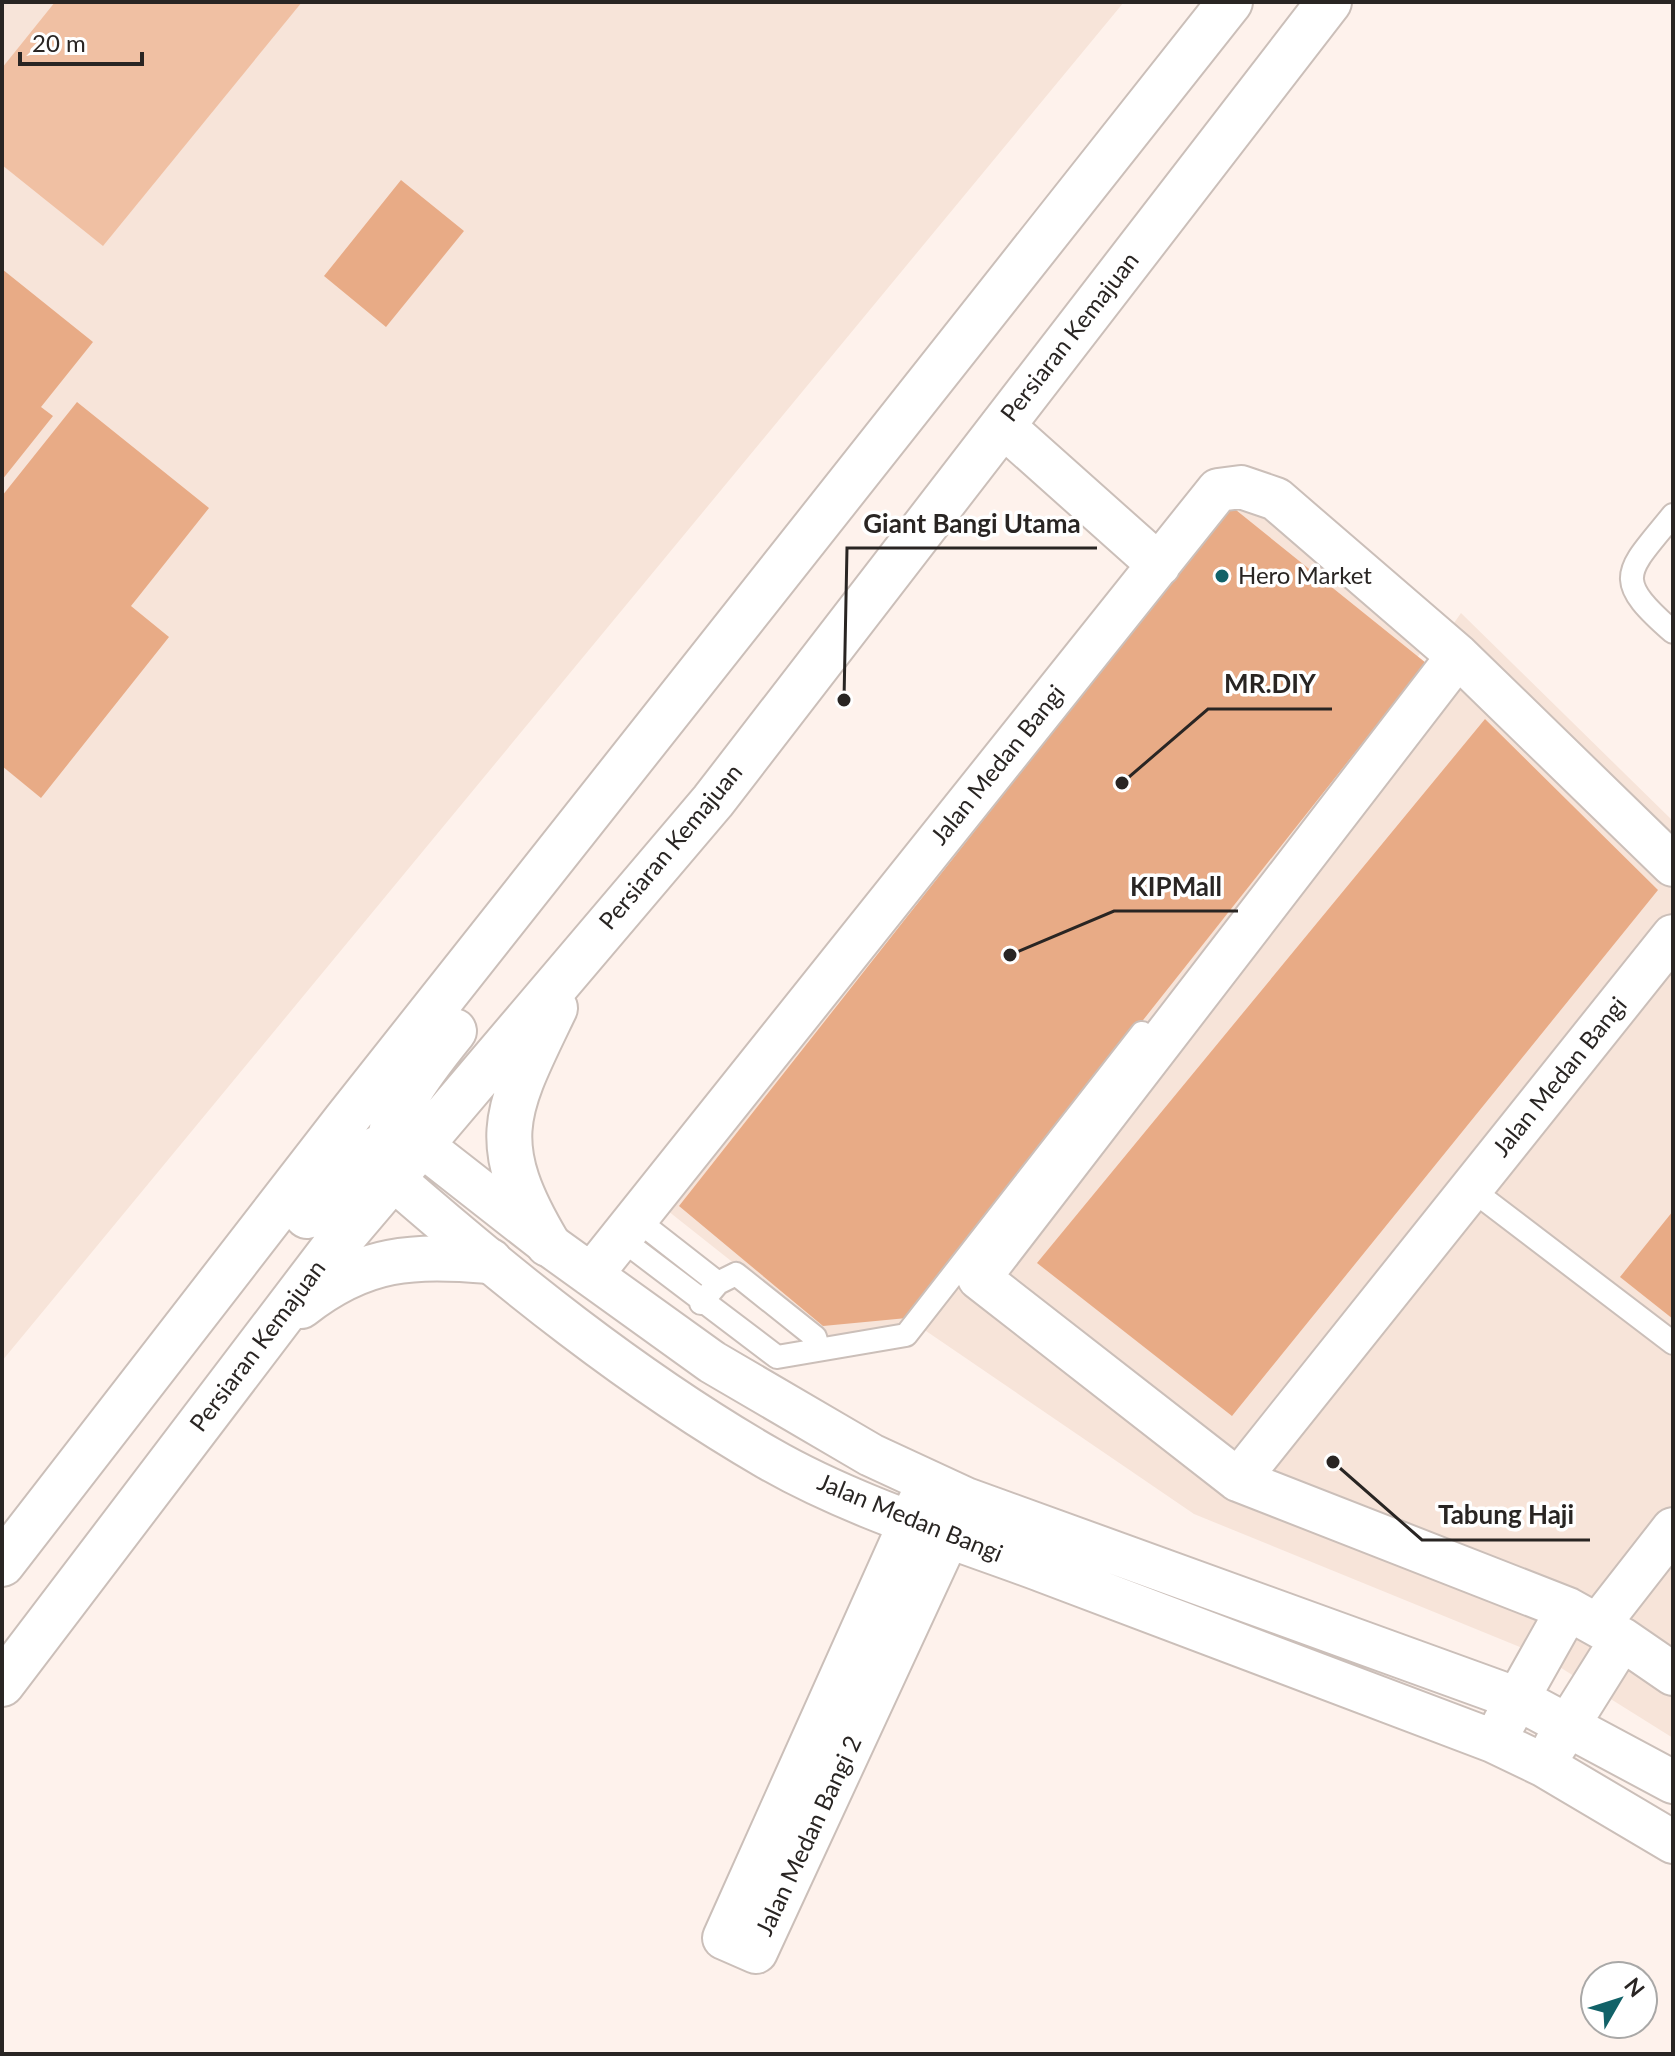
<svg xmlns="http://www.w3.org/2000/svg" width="1675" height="2056" font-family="Lato,sans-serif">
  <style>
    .built { fill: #f7e4d9 }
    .green { fill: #f0c0a3 }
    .building { fill: #e8ab86 }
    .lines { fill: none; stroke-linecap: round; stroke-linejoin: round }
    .service-casing { stroke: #cbbfb9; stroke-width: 26 }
    .minor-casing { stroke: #cbbfb9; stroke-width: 46 }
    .secondary-casing { stroke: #cbbfb9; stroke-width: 48 }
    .service { stroke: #fff; stroke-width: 22 }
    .minor { stroke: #fff; stroke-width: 42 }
    .secondary { stroke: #fff; stroke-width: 44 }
    .poi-dot { fill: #126268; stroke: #fff; stroke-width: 3 }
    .labels { text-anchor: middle; stroke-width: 7; stroke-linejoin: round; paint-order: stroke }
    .street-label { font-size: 24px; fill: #292523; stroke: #fff }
    .poi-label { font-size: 24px; fill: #292523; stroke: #fff; text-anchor: start }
    .leader { fill: none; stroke: #292523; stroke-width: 3 }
    .callout-dot { fill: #292523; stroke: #fff; stroke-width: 3 }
    .callout-label { font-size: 26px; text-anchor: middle; font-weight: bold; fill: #292523; stroke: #fff; stroke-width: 7; stroke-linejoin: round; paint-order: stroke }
  </style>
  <rect width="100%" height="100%" fill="#fef2ec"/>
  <path class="built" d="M 2,2 L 1124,2 L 2,1361 Z
    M 1240,498 L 1268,510 L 1426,646 L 926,1292 L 1426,663 L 1461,613 L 1673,821 L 1673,1738 L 1542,1656 L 1194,1514 L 907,1318 L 899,1327 L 827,1337 L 663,1207 Z"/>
  <path class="green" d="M 55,2 L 302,2 L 103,246 L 2,165 L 2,68 Z"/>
  <path class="building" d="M 401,180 L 464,231 L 386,327 L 324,276 Z
    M 2,269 L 93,342 L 41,407 L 53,416 L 2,480 Z
    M 77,402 L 209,508 L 131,606 L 169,637 L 41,798 L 2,766 L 2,496 Z
    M 1231,506 L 1426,663 L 907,1318 L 823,1326 L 679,1206 Z
    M 1485,719 L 1658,890 L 1232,1416 L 1037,1263 Z
    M 1673,1211 L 1673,1319 L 1620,1277 Z"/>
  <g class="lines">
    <g class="service-casing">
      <path id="service" d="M 1673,515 C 1626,573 1611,578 1673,632
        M 1471,1189 L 1673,1343
        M 636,1219 L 718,1283
        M 620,1238 L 777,1357 L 906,1335 L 1142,1033
        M 701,1303 L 718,1283 L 736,1274 L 815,1337 L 818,1347"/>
    </g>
    <g class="minor-casing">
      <path id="minor" d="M 1002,425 L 1159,565
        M 1458,656 L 979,1278 L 1238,1480 L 1568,1609 L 1622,1639 L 1673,1674
        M 419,1143 L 548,1244 L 712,1362 L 871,1455 L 966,1499 L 1518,1699 L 1673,1782
        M 391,1177 C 509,1280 633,1380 768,1458 C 851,1506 952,1537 1041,1570 C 1192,1627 1343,1684 1493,1741 L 1543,1765 L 1673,1842
        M 591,1275 L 1218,490 L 1241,487 L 1276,499 L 1458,656 L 1673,865
        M 1238,1480 L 1673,936
        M 922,1496 L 724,1938 L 756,1952 L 960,1511
        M 1598,1625 L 1673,1529
        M 1504,1723 L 1568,1609
        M 1555,1746 L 1622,1639"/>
    </g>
    <g class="secondary-casing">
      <path id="secondary" d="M 387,1167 C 383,1118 425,1067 454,1031
        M 307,1216 C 333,1185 371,1132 419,1143
        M 548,1244 C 486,1140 506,1110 555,1008
        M 301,1306 C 365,1256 412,1255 490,1261
        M 2,1564 L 345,1121 L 1230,2
        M 2,1684 L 331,1251 L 713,801 L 1329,2"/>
    </g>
    <use href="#service" class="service"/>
    <use href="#minor" class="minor"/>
    <use href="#secondary" class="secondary"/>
  </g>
  <circle class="poi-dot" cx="1222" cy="576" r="8"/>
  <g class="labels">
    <g class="street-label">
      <text transform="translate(1070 337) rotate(-52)" y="8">Persiaran Kemajuan</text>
      <text transform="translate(998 765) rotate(-51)" y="8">Jalan Medan Bangi</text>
      <text transform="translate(671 847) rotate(-50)" y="8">Persiaran Kemajuan</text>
      <text transform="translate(1560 1077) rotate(-51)" y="8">Jalan Medan Bangi</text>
      <text transform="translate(258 1346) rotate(-53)" y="8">Persiaran Kemajuan</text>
      <text transform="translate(910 1518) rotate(22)" y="8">Jalan Medan Bangi</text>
      <text transform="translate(809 1836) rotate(-65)" y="8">Jalan Medan Bangi 2</text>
    </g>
    <g class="poi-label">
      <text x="1238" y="584">Hero Market</text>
    </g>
  </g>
  <path class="leader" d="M844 700L847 548H1097M1122 783L1208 709H1332M1010 955L1114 911H1238M1333 1462L1422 1540H1590"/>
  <g class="callout-dot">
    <circle cx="844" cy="700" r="8"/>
    <circle cx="1122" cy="783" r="8"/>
    <circle cx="1010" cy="955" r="8"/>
    <circle cx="1333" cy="1462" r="8"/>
  </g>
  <g class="callout-label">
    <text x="972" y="533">Giant Bangi Utama</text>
    <text x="1270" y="693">MR.DIY</text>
    <text x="1176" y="896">KIPMall</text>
    <text x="1506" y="1524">Tabung Haji</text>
  </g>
  <rect width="1675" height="2056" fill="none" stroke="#292523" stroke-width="8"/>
  <g transform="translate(1619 2000) rotate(51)"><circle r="38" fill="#ffffff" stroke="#a9a8a7" stroke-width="2"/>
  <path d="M0-6L14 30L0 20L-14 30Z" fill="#126268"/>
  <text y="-12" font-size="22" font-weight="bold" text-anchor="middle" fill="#292523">N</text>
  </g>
  <path d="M20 52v12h122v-12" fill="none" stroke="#292523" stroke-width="4"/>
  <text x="32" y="52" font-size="24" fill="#292523" stroke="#ffffff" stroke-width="6" paint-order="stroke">20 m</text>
</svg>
